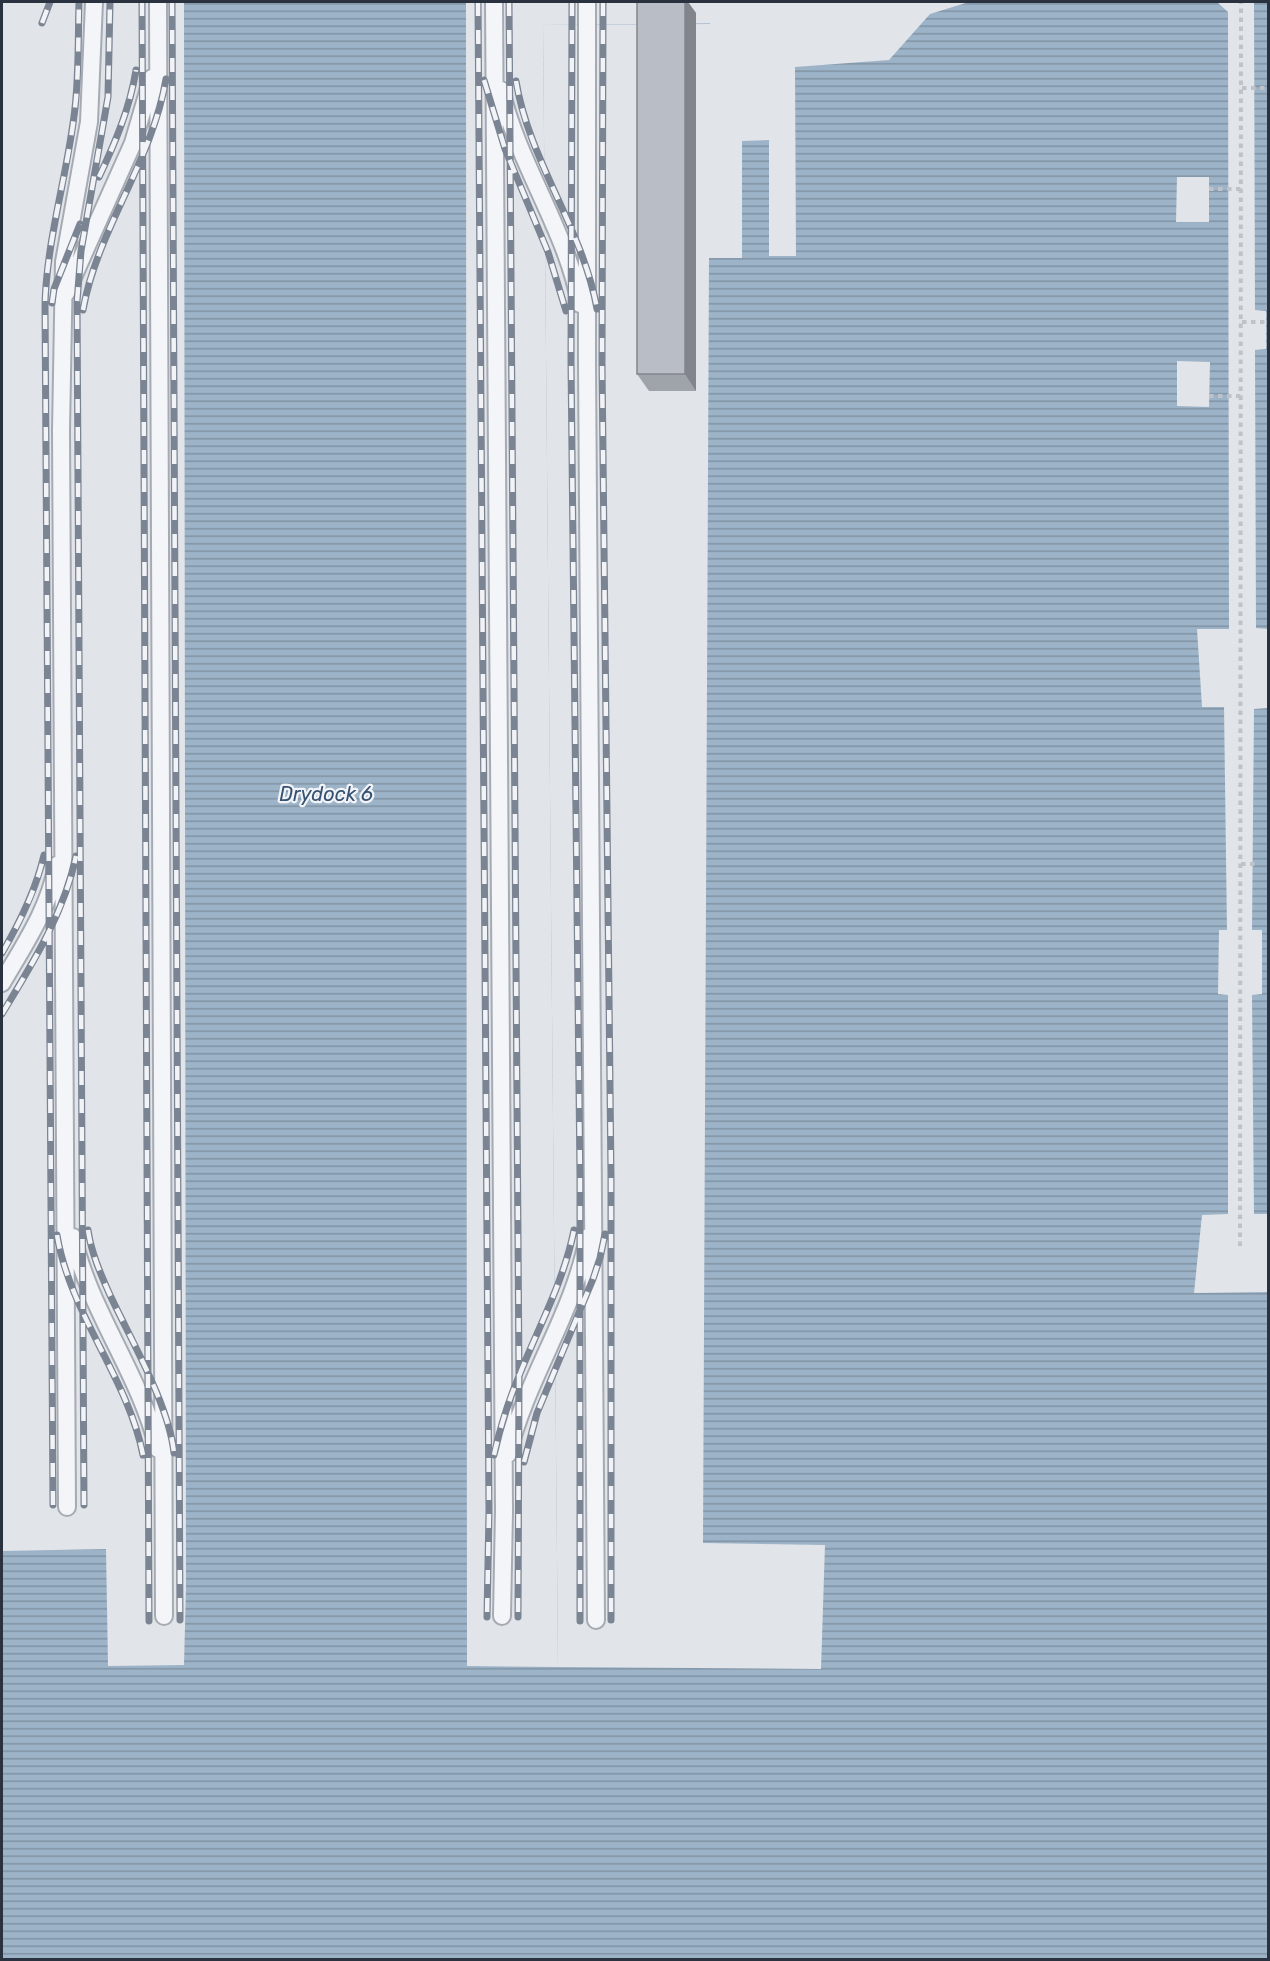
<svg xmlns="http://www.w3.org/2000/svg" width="1270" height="1961" font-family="Rubik,sans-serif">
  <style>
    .water { fill: url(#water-rules) }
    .pier { fill: #e1e4e9 }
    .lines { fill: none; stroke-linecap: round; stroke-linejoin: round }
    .service-casing { stroke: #a6abb3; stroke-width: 20 }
    .path { stroke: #bfc2c8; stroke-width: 4; stroke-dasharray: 4.5 4.5; stroke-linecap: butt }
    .service { stroke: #f4f5f8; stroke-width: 16 }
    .rail-casing { stroke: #7b8492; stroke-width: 7 }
    .rail { stroke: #f1f3f7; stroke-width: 4.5; stroke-dasharray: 14; stroke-linecap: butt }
    .wall { fill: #9fa3aa }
    .shaded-wall { fill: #82858b }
    .building { fill: #b9bec6; stroke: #82858b; stroke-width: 1.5 }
    .labels { text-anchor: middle; stroke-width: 4.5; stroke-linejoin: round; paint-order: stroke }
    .water-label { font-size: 20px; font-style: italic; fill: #355273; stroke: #f1f3f7 }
  </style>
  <defs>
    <pattern id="water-rules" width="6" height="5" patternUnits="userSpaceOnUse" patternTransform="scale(1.5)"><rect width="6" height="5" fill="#9db3c8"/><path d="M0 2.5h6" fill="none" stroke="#8092a4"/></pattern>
  </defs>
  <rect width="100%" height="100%" fill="#e1e4e9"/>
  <path class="water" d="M 184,2 L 466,2 L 467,1666 L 558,1667 L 543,25 L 836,22 L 868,2 L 1268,2 L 1268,1959 L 2,1959 L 2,1551 L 106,1549 L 108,1666 L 184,1665 L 186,1587 Z"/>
  <path class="pier" d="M 862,2 L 969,2 L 930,14 L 889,60 L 795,67 L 796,256 L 769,256 L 769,140 L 742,141 L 742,258 L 709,258 L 703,1543 L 825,1545 L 821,1669 L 558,1667 L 543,25 L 710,24 L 711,21 L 835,19 Z
    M 1217,2 L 1254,2 L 1255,310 L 1266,311 L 1266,349 L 1255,350 L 1256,628 L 1268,629 L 1268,708 L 1254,709 L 1252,930 L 1262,930 L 1262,994 L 1252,995 L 1254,1214 L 1268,1214 L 1268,1292 L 1194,1293 L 1202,1215 L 1228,1214 L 1228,995 L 1218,994 L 1219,930 L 1227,930 L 1224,707 L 1202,707 L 1197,629 L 1229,629 L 1228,12 Z
    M 1177,177 L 1209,177 L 1209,222 L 1176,222 Z
    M 1177,361 L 1210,362 L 1209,407 L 1177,406 Z"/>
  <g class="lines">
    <g class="service-casing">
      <path id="service" d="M 158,2 L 164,1616
        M 494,2 L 504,1511 L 502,1616
        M 587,2 L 587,364 L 596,1620
        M 501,90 C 518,164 567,231 580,304
        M 66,293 L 133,143 L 152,78
        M 2,983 C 24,945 49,909 57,865
        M 73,1237 C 90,1312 140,1374 158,1449
        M 508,1454 C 526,1379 574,1313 588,1237
        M 67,1507 L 61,431 L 64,262 L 89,122 L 94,2"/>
    </g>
    <path class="path" d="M 1242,88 L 1268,88
      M 1209,189 L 1242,189
      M 1242,322 L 1268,322
      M 1209,396 L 1242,396
      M 1241,864 L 1256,864
      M 1240,1246 L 1241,2"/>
    <use href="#service" class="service"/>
    <g class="rail-casing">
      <path id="rail" d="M 142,2 L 149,1621
        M 172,2 L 180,1620
        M 478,2 L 489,1512 L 487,1617
        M 509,2 L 519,1375 L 518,1617
        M 572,2 L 571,362 L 580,1176 L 580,1621
        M 603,2 L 602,364 L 611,1177 L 611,1620
        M 42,23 L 50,2
        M 484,80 L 505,149 L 548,252 L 566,311
        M 516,81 C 529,161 583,229 597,309
        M 99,177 C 115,143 130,108 136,70
        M 52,303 L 54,289 L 80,224
        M 83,310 C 97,230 152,162 166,79
        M 2,953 C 20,922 36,890 44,855
        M 2,1014 C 32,964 64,914 76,856
        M 88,1230 C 91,1252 101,1275 110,1295 C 131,1340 169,1405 174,1453
        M 57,1235 C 70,1314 128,1378 143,1455
        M 494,1455 C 500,1428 508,1402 519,1376 C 538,1328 564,1281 574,1230
        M 524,1462 L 537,1413 L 593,1279 L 600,1258 L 605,1234
        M 53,1505 L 45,304 C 47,237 68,173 75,108 C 79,73 78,37 79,2
        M 84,1505 L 77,302 L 81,251 L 108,97 L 110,2"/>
    </g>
    <use href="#rail" class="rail"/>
  </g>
  <path class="wall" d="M 637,2 L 688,2 L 696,13 L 696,391 L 649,391 L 637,374 Z"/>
  <path class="shaded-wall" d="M 685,2 L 688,2 L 696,13 L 696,391 L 685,374 Z"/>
  <path class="building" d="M 637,2 L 685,2 L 685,374 L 637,374 Z"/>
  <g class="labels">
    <g class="water-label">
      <text x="326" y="801">Drydock 6</text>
    </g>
  </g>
  <rect width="1270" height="1961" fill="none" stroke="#2a3240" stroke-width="6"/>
</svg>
